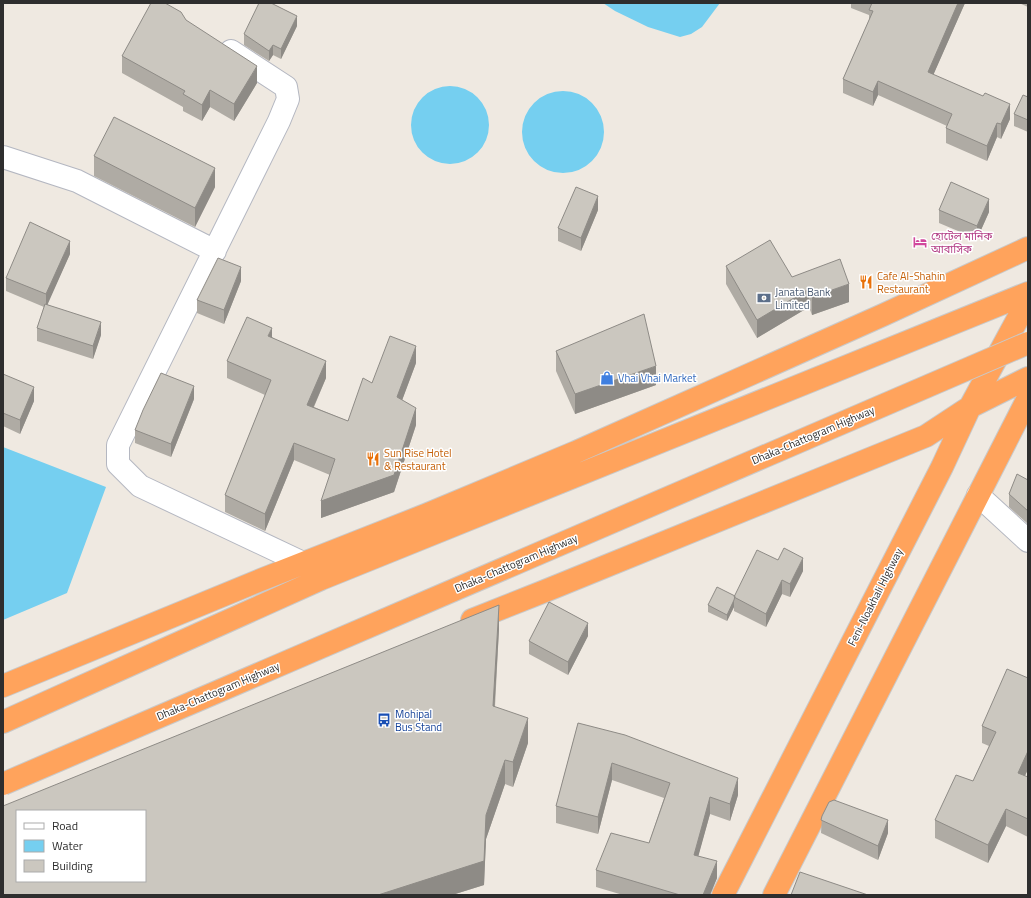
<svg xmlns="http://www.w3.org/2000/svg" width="1031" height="898" font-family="'Titillium Web','Noto Sans Bengali',sans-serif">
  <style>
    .water { fill: #75cff0 }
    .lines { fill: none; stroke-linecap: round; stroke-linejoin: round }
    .street-casing { stroke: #b4b7c1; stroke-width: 24 }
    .highway-casing { stroke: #c9c9c9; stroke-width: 24 }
    .street { stroke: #fff; stroke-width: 22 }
    .highway { stroke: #ffa35c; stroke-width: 22 }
    .highway-bridge-casing { stroke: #c9c9c9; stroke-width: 24; stroke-linecap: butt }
    .highway-bridge { stroke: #ffa35c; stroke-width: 22 }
    .wall { fill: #afaba4 }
    .shaded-wall { fill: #8e8b86 }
    .building { fill: #cbc7bf; stroke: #8e8b86; fill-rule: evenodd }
    .labels { text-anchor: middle; stroke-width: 3; stroke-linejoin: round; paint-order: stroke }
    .hotel-label { font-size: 11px; fill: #b23c85; stroke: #fff; text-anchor: start }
    .food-label { font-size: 11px; fill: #c56008; stroke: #fff; text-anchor: start }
    .service-label { font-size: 11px; fill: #4e5e75; stroke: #fff; text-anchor: start }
    .shop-label { font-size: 11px; fill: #366cbe; stroke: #fff; text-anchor: start }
    .street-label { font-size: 11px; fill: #2e2e2e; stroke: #fff }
    .transit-label { font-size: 11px; fill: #164399; stroke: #fff; text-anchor: start }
  </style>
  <rect width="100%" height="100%" fill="#efe9e1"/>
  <path class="water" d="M 603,3 L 720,3 L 702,27 L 691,34 L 680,37 L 648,27 L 615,11 Z
    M411 125a39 39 0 1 1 78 0a39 39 0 1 1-78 0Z
    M522 132a41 41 0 1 1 82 0a41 41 0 1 1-82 0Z
    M 3,447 L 106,487 L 67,593 L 3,620 Z"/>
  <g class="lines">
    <g class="street-casing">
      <path id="street" d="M 231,51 L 286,87 L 288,99 L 279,121 L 118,445 L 118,464 L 140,486 L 303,563
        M 3,157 L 77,181 L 215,251
        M 978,495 L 1028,541"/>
    </g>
    <g class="highway-casing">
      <path id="highway" d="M 472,620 L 545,591 L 926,436 L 970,407 L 1028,378
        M 3,686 L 263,579 L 428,514 L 576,452 L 883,315 L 1028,248
        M 3,722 L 321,579 L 1028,293
        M 723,895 L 942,467 L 970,407 L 1028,300
        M 774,895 L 1028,398"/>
    </g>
    <use href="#street" class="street"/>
    <use href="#highway" class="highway"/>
    <g class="highway-bridge-casing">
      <path id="highway-bridge" d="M 3,784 L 1028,343"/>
    </g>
    <use href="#highway-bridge" class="highway-bridge"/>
  </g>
  <path class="wall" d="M 851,3 L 965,3 L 933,75 L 1010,119 L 1001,139 L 997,137 L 987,161 L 946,143 L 946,128 L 947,126 L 878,95 L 873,106 L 843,93 L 843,79 L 869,20 L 869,15 L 851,8 Z
    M 1019,3 L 1028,3 L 1028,7 Z
    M 186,20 L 257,83 L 234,121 L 210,107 L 202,121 L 183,111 L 183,107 L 122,73 L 122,56 Z
    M 297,26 L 281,59 L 273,55 L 269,61 L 244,45 L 244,34 Z
    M 1028,97 L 1028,132 L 1014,126 L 1014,114 Z
    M 94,156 L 215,187 L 195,227 L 94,176 Z
    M 598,210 L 581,251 L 558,241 L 558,228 Z
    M 939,210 L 989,212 L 977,239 L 939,223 Z
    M 70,254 L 47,304 L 101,335 L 93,359 L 37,341 L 37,328 L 44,307 L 6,291 L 6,278 Z
    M 726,266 L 792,277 L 849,302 L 812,315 L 809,307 L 757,338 L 726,284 Z
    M 241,281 L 224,324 L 197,313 L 197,300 Z
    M 272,337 L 326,378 L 314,407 L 348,421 L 372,383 L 416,363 L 402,400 L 416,425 L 394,492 L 321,518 L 330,475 L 294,460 L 265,531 L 225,512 L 225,495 L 265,395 L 227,378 L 227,361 Z
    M 556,351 L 656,385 L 575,414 L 556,371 Z
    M 3,374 L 34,401 L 20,434 L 3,426 Z
    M 194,399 L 171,457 L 135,443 L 135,430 Z
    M 1028,480 L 1028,524 L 1009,507 L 1009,494 Z
    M 778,560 L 803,571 L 790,597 L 782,594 L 766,627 L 734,611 L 734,607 L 727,621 L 708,612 L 708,605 L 735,596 Z
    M 499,629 L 495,707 L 528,743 L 513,787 L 505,784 L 486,839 L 484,885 L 452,895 L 3,895 Z
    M 588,636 L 568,675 L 529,654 L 529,641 Z
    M 1028,678 L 1028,769 L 1025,776 L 1028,777 L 1028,837 L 1006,826 L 988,863 L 935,838 L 935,820 L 973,781 L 989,746 L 982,743 L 982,726 Z
    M 578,723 L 738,795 L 730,821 L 710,814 L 698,856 L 717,878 L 710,895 L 623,895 L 596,887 L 596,870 L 649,843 L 664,798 L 612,780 L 598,834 L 556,823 L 556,806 Z
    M 822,816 L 888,833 L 878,860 L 821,833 Z"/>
  <path class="shaded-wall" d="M 958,3 L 965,3 L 928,87 L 928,72 Z
    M 297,16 L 297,26 L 281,59 L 281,49 Z
    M 273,45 L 273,55 L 269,61 L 269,51 Z
    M 257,66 L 257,83 L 234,121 L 234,104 Z
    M 878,81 L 878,95 L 873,106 L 873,92 Z
    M 210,90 L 210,107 L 202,121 L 202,105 Z
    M 1010,104 L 1010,119 L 1001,139 L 1001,124 Z
    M 997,123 L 997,137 L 987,161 L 987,146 Z
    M 215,168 L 215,187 L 195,227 L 195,208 Z
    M 598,196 L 598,210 L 581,251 L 581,238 Z
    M 989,199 L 989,212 L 977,239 L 977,226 Z
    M 70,241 L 70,254 L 46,308 L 46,294 Z
    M 241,267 L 241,281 L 224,324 L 224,310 Z
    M 849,284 L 849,302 L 812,315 L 812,297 Z
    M 809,289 L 809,307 L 757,338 L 757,320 Z
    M 101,322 L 101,335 L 93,359 L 93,346 Z
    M 272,328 L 272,345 L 268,336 Z
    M 416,346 L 416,363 L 397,414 L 397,397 Z
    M 326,361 L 326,378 L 307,422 L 307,405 Z
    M 656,366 L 656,385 L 575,414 L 575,394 Z
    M 194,386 L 194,399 L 171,457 L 171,444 Z
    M 34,387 L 34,401 L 20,434 L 20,420 Z
    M 416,408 L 416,425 L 394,492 L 321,518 L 321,501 Z
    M 294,443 L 294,460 L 265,531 L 265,514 Z
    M 803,558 L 803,571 L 790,597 L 790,584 Z
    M 782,580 L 782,594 L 766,627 L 766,614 Z
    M 734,600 L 734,607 L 727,621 L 727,615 Z
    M 499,605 L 499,629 L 493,731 L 493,706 Z
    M 588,623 L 588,636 L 568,675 L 568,662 Z
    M 528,718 L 528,743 L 513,787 L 513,762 Z
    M 1028,751 L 1028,769 L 1018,791 L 1018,773 Z
    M 505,760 L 505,784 L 486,839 L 484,885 L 452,895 L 378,895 L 486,815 Z
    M 612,763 L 612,780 L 598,834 L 598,817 Z
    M 738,778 L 738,795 L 730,821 L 730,804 Z
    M 710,797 L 710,814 L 694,872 L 694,855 Z
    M 1006,809 L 1006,826 L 988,863 L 988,845 Z
    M 888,820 L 888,833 L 878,860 L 878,846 Z
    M 717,861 L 717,878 L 710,895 L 703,895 Z"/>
  <path class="building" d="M 151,3 L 165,3 L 181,12 L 186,20 L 257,66 L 234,104 L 210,90 L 202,105 L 183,94 L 185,91 L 122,56 Z
    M 259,3 L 271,3 L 297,16 L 281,49 L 273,45 L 269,51 L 244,34 Z
    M 872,3 L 958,3 L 928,72 L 983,96 L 985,93 L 1010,104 L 1001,124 L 997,123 L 987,146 L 946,128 L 952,114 L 878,81 L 873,92 L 843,79 L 873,11 L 869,10 Z
    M 1023,95 L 1028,97 L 1028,120 L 1014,114 Z
    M 114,117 L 215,168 L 195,208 L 94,156 Z
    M 951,182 L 989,199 L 977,226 L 939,210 Z
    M 576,187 L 598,196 L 581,238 L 558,228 Z
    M 30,222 L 70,241 L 46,294 L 6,278 Z
    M 770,240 L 792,277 L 840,259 L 849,284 L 812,297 L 809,289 L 757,320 L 726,266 Z
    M 218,258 L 241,267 L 224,310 L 197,300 Z
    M 45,304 L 101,322 L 93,346 L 37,328 Z
    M 644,314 L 656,366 L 575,394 L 556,351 Z
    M 247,317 L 272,328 L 268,336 L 326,361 L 307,405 L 348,421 L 363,378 L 372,383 L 390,336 L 416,346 L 397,397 L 416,408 L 394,475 L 321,501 L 335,459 L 294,443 L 265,514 L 225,495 L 271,380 L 227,361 Z
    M 161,373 L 194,386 L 171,444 L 135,430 L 143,410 Z
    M 3,374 L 34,387 L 20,420 L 3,413 Z
    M 1017,474 L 1028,480 L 1028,511 L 1009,494 Z
    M 784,548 L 803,558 L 790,584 L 782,580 L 766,614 L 734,597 L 757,550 L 778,560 Z
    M 717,587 L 735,596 L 734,600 L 727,615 L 708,605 Z
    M 549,602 L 588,623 L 568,662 L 529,641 Z
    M 499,605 L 493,706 L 528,718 L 513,762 L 505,760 L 486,815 L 484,861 L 378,895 L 3,895 L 3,806 ZM 17,811 L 145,811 L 145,881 L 17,881 Z
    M 1007,669 L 1028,678 L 1028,751 L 1018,773 L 1028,777 L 1028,819 L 1006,809 L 988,845 L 935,820 L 956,775 L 973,781 L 996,732 L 982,726 Z
    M 578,723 L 625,735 L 738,778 L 730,804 L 710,797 L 694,855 L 717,861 L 703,895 L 680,895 L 596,870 L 611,833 L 649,843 L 670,783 L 612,763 L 598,817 L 556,806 Z
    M 834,800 L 888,820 L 878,846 L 821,820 L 822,816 L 829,802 Z
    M 800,872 L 868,895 L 791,895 Z"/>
  <defs>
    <g id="hotel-bare" transform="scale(1.08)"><path d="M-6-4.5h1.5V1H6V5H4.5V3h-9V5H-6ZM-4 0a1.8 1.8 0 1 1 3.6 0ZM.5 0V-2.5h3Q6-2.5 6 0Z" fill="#d1479c" stroke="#fff" stroke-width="2.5" paint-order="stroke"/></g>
    <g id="restaurant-bare" transform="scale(1.08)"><path d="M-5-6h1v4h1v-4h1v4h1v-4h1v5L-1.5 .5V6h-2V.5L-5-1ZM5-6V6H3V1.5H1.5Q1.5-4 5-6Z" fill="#e8710a" stroke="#fff" stroke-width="2.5" paint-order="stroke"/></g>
    <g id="bank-bare" transform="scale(1.08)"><path d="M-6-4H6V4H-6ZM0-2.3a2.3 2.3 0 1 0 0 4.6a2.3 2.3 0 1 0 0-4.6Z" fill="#5c6f8a" stroke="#fff" stroke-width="2.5" paint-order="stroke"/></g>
    <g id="shop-bare" transform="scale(1.08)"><path d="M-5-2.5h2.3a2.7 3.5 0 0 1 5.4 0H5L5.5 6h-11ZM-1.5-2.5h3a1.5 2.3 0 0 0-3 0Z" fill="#3f7fe0" stroke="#fff" stroke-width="2.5" paint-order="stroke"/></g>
    <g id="bus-bare" transform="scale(1.08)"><path d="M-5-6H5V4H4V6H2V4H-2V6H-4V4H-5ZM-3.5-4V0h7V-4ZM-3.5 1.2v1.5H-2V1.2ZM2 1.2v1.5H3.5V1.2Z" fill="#1a4fb4" stroke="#fff" stroke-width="2.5" paint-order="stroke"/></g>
  </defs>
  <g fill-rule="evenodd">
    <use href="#hotel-bare" x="920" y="242"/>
    <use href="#restaurant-bare" x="866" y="282"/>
    <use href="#bank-bare" x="764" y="298"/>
    <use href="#shop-bare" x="607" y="378"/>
    <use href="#restaurant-bare" x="373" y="459"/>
    <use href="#bus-bare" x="384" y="720"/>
  </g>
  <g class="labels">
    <g class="hotel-label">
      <text x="931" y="240">হোটেল মানিক<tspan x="931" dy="13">আবাসিক</tspan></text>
    </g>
    <g class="food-label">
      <text x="877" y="280">Cafe Al-Shahin<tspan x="877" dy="13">Restaurant</tspan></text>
      <text x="384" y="457">Sun Rise Hotel<tspan x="384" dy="13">&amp; Restaurant</tspan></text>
    </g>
    <g class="service-label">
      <text x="775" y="296">Janata Bank<tspan x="775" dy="13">Limited</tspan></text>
    </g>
    <g class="shop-label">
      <text x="618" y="382">Vhai Vhai Market</text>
    </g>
    <g class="street-label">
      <text transform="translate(813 435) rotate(-23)" y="4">Dhaka-Chattogram Highway</text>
      <text transform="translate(516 563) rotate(-23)" y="4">Dhaka-Chattogram Highway</text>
      <text transform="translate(875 597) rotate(-63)" y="4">Feni-Noakhali HIghway</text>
      <text transform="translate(218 691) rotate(-23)" y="4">Dhaka-Chattogram Highway</text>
    </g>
    <g class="transit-label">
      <text x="395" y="718">Mohipal<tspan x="395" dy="13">Bus Stand</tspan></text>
    </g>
  </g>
  <rect width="1031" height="898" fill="none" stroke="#2e2e2e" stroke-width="8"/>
  <rect x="16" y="810" width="130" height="72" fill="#ffffff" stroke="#ababab"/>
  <rect x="24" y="823" width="20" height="6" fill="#ffffff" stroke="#ababab"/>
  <text x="52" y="830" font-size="12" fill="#2e2e2e">Road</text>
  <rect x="24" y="840" width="20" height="12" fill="#75cff0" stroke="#ababab"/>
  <text x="52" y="850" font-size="12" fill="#2e2e2e">Water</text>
  <rect x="24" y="860" width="20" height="12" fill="#cbc7bf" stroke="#ababab"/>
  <text x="52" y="870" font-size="12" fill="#2e2e2e">Building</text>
</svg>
